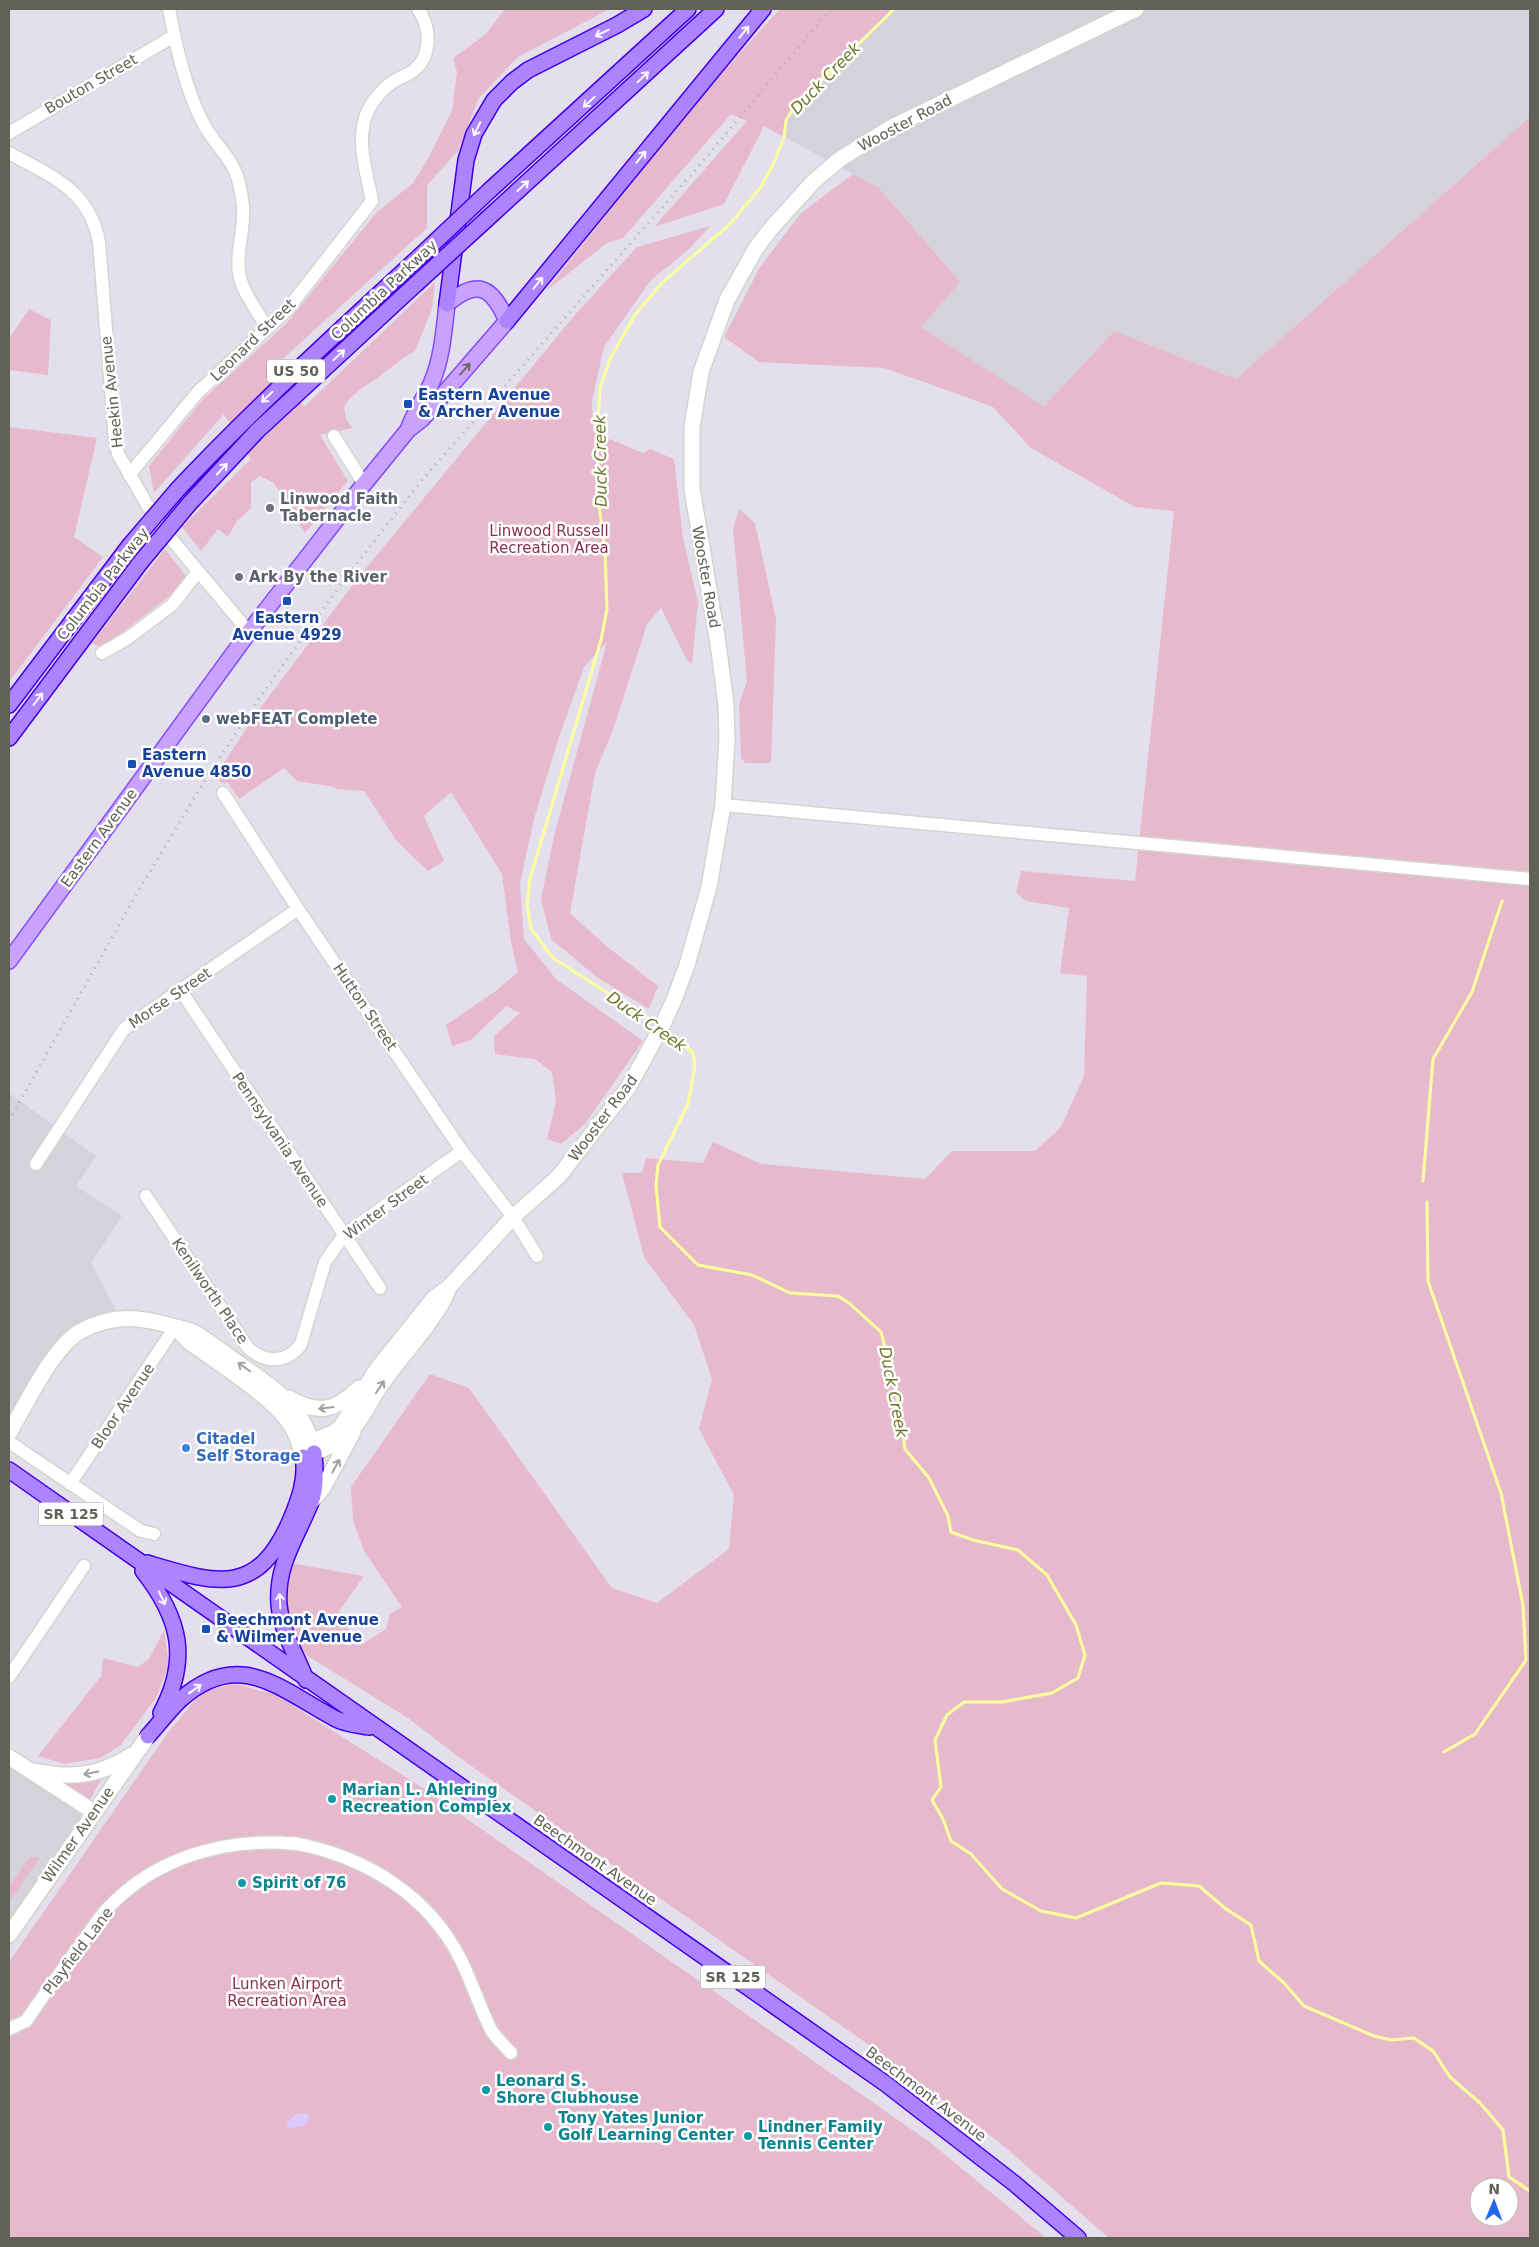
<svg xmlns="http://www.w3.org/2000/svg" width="1539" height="2247" font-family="'DejaVu Sans',sans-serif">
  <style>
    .industrial { fill: #d5d2db }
    .green { fill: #e6bacc; fill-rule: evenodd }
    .sand { fill: #dccbfc }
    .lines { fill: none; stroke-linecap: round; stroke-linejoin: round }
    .stream { stroke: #fdff9d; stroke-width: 3 }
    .street-casing { stroke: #d3d5ce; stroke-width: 15 }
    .secondary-casing { stroke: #d2d5ca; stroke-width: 18 }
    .primary-casing { stroke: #814df8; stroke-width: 18 }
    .highway-casing { stroke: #4000ec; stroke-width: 18 }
    .street { stroke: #fff; stroke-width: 12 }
    .secondary { stroke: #fff; stroke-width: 15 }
    .primary { stroke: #c9a2ff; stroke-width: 15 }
    .highway { stroke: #ac84ff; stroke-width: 15 }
    .rail { stroke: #aeafad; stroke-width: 3; stroke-dasharray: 1 6; stroke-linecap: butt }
    .highway-bridge-casing { stroke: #4000ec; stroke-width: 18; stroke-linecap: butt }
    .highway-bridge { stroke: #ac84ff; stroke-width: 15 }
    .oneway { stroke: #fbf9ff }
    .oneway2 { stroke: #6a6869 }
    .oneway3 { stroke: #a0a19b }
    .transit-dot { fill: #1a4fb4; stroke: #fff; stroke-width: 2 }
    .worship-dot { fill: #6b7280; stroke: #fff; stroke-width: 2 }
    .service-dot { fill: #5c6f8a; stroke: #fff; stroke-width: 2 }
    .shop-dot { fill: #3f7fe0; stroke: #fff; stroke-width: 2 }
    .culture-dot { fill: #0f9aa8; stroke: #fff; stroke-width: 2 }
    .labels { text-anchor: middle; stroke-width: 5; stroke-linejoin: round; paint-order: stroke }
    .shield { fill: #fff; stroke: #90918a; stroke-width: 1 }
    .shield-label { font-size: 14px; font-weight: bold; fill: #606258 }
    .street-label { font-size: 15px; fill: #606258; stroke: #fff }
    .transit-label { font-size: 15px; font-weight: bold; fill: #164399; stroke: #fff; text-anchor: start }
    .worship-label { font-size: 15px; font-weight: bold; fill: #5b616d; stroke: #fff; text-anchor: start }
    .park-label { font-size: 15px; fill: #883151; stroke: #fff }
    .service-label { font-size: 15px; font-weight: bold; fill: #4e5e75; stroke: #fff; text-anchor: start }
    .shop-label { font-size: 15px; font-weight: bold; fill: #366cbe; stroke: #fff; text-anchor: start }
    .culture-label { font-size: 15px; font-weight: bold; fill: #0d838f; stroke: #fff; text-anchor: start }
    .water-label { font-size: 16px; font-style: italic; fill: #6e7628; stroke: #fff }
  </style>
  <rect width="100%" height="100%" fill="#e4dfed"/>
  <path class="industrial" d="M 894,9 L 1530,9 L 1530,117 L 1236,379 L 1114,331 L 1044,408 L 920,327 L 960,282 L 879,188 L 784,137 L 786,120 L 793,109 L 810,99 L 818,84 Z
    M 9,1093 L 96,1156 L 76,1186 L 122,1216 L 91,1263 L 120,1318 L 79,1332 L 9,1433 Z
    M 9,1757 L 94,1812 L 9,1935 Z"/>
  <path class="green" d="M 505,9 L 610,9 L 518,57 L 479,98 L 458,151 L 427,185 L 427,228 L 277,364 L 304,407 L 435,282 L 432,309 L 415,351 C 402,358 392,367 380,376 C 364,388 355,390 344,407 L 346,419 L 353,428 L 320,435 L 348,481 L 305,533 L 274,483 L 260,476 L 251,482 L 251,508 L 237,521 L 228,537 L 218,529 L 201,551 L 182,527 L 251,459 L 224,414 L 154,493 L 149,466 L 203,399 L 286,324 L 376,213 L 413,183 L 429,157 L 452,111 L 457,72 L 453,58 L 486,34 Z
    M 780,9 L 894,9 L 818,84 L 810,99 L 793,109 L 786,120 L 784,137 L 764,126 L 724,204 L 654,227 L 747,121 L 731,114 L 623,238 L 607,243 L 546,291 C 622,195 697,98 780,9 Z
    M 1530,117 L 1530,2238 L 1109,2238 L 999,2142 L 869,2045 L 460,1758 L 408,1718 L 293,1647 L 279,1604 L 284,1562 L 364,1576 L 337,1614 L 361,1645 L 386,1629 L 390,1614 L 402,1607 L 364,1551 L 353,1520 L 351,1487 L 430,1374 L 469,1388 L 612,1588 L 657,1603 L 729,1549 L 734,1495 L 699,1429 L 712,1379 L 694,1325 L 644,1257 L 622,1173 L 640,1173 L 643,1171 L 646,1158 L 703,1163 L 713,1142 L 761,1164 L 925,1179 L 952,1151 L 1035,1151 L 1061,1127 L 1084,1076 L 1087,976 L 1060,973 L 1069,908 L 1026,901 L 1016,893 L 1021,871 L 1135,881 L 1174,511 L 1135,507 L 1031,448 L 993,407 L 938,387 L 884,368 L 759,362 L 724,337 L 760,267 L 801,213 L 853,174 L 879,188 L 960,282 L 921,327 L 1044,407 L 1114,331 L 1236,379 ZM 1479,2187 L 1509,2187 L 1509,2217 L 1479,2217 Z
    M 710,226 L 689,249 L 650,281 L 604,347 L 592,401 L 593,432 L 643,453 L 650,449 L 674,459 L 683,538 L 698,602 L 692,664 L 687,660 L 661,608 L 647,624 L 613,730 L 595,773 L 570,913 L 605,945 L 658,986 L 649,1009 L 598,978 L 551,939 L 541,899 L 554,836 L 607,642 L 584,667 L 557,743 L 534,819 L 520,883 L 524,939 L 556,979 L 643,1041 L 585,1124 L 561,1144 L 547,1139 L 556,1102 L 552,1072 L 535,1059 L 495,1054 L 494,1036 L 520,1013 L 506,1006 L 471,1040 L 452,1046 L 446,1025 L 497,990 L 518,972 L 511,942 L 502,874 L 451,792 L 424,816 L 444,861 L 428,871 L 396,840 L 364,791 L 336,789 L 334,787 L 297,781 L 284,768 L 239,799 L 227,782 L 225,784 L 214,778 L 255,715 L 358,578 L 574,316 L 637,247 Z
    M 29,309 L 51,320 L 48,375 L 9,370 L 9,339 Z
    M 9,427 L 97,438 L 74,537 L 103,557 L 9,682 Z
    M 739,509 L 755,523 L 776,619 L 771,763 L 745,763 L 741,758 L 739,705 L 747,681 L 733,529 Z
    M 165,549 L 186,576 L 172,594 L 102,648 L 92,643 Z
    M 164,1630 L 169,1665 L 156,1698 L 120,1746 L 100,1758 L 65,1764 L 38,1756 L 101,1676 L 103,1658 L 138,1667 L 149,1659 Z
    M 236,1684 L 276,1695 L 420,1786 L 931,2143 L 1046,2238 L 9,2238 L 9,1962 L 167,1734 L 195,1700 L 212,1689 Z
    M 105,1772 L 90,1800 L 61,1781 Z
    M 40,1857 L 9,1902 L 9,1886 L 29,1858 Z"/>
  <path class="sand" d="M 306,2113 L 308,2114 L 309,2120 L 304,2126 L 290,2128 L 287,2126 L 287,2122 L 297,2114 Z"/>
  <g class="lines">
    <path class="stream" d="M 658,1025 L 553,958 L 531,929 L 527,904 L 530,879 L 601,640 L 607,609 L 605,551 L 598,497 L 597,439 L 600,388 L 610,359 L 635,315 L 663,282 L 730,224 L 761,187 L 773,165 L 784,137 L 786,120 L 793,109 L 810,99 L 818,84 L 894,9
      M 665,1030 L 693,1053 L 695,1066 L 688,1104 L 658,1165 L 656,1186 L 660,1227 L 698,1265 L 752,1275 L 790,1293 L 838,1296 L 849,1303 L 881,1332 L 896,1391 L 905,1449 L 929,1478 L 948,1516 L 951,1532 L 973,1540 L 1018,1550 L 1047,1575 L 1076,1625 L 1085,1655 L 1078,1678 L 1052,1693 L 1002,1702 L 964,1702 L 947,1715 L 935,1740 L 941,1787 L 932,1800 L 943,1819 L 951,1841 L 971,1854 L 1002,1889 L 1041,1911 L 1076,1918 L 1161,1883 L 1199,1886 L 1226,1909 L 1251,1925 L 1259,1961 L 1284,1983 L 1304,2006 L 1374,2036 L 1391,2040 L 1414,2038 L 1433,2051 L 1450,2077 L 1480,2103 L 1503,2130 L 1509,2177 L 1530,2191
      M 1423,1181 L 1433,1059 L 1472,992 L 1502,901
      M 1427,1202 L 1428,1281 L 1501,1493 L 1523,1605 L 1526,1660 L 1475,1734 L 1444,1752"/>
    <g class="street-casing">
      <path id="street" d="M 169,9 C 176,46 185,87 202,121 C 212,142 231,156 238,179 C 241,191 244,204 243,216 C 243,235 236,254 239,273 C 242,292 257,310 266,327
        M 9,133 L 174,36
        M 9,153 C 51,176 89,189 99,242 L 115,440 L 118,454 L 157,522 L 249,632
        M 334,436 L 364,484
        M 129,475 L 198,392 L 287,310 L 372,201 C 367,174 357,145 365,118 C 370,103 382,88 396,80 C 401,77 408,75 413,71 C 432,57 431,27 418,9
        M 102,653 L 128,638 L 172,605 L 197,573
        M 223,793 L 298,909 L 462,1151 L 513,1217 L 537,1256
        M 723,805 L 1530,879
        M 181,991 L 380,1288
        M 36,1164 L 124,1029 L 298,909
        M 146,1196 L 248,1348 C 265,1363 287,1364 301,1344 L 325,1262 L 344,1235 L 462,1151
        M 9,1442 L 141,1531 L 154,1534
        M 70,1484 L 175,1327
        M 9,1677 L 84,1566
        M 293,1843 C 364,1856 428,1894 461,1960 C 472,1983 480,2007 491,2030 C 496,2038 505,2046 511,2053
        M 9,2029 L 26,2021 C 43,1996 61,1972 79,1947 C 88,1935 96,1921 106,1910 C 155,1857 226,1837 296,1844"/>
    </g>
    <g class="secondary-casing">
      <path id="secondary" d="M 176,1328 L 188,1341 C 215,1361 273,1397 290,1424 C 297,1434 300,1445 303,1457 C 315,1452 330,1448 341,1440 C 359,1427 367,1406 379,1388 C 401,1355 434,1324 449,1288
        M 289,1398 C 318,1415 336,1411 359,1388
        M 9,1433 C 26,1405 53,1346 81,1331 C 114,1313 141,1317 176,1327 C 183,1329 191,1330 197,1334 C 212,1344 227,1355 241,1365 C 277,1391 304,1407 314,1452
        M 300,1446 L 333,1433 L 341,1427 L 377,1369 L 434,1298 L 449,1287 L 513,1217 L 559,1176 L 601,1122 L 628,1088 L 660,1030 L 674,1000 L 687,965 L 709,887 L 723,805 L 727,739 L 726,705 L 718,643 L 692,489 L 692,427 L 701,372 L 727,300 L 756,248 L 774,225 L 814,181 L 840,159 L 890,128 L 1136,9
        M 312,1501 L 323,1488 L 353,1432
        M 9,1757 L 94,1812
        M 31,1771 C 43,1772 54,1775 66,1775 C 91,1776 111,1768 132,1755
        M 9,1935 L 148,1736"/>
    </g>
    <g class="primary-casing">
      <path id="primary" d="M 9,961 L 249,632 L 364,484 L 408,430 L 422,419 L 507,321 C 492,287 478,278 447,304 C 444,331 442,359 431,384 C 423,400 414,413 408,430"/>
    </g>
    <g class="highway-casing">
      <path id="highway" d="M 490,190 L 688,9
        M 487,219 L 716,9
        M 447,304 L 466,160 L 474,134 L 494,100 L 512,82 L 528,70 L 617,25 L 644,9
        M 507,321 L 763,9
        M 178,489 C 254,408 337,333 419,257
        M 189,504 L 257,431 L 416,284
        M 9,705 L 130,545
        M 9,738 L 140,563
        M 9,1470 L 886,2084 L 1015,2184 L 1078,2238
        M 147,1563 C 215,1583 257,1599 291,1519 C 299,1500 307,1478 303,1457
        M 143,1571 C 180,1618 190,1659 161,1713
        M 306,1680 C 297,1656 281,1631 279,1604 C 276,1565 297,1537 311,1502 C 317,1487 315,1468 314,1453
        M 148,1736 C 159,1724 169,1710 181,1699 C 240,1647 281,1690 336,1719 C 345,1724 358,1725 369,1727"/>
    </g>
    <use href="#street" class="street"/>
    <use href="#secondary" class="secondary"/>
    <use href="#primary" class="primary"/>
    <use href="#highway" class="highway"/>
    <path class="rail" d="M 9,1121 L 140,888 L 205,780 L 258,700 L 344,580 L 422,480 L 697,168 L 831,9"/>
    <g class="highway-bridge-casing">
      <path id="highway-bridge" d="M 419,257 L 490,190
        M 416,284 L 487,219
        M 130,545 L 178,489
        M 140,563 L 189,504"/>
    </g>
    <use href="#highway-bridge" class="highway-bridge"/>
  </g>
  <defs><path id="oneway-shaft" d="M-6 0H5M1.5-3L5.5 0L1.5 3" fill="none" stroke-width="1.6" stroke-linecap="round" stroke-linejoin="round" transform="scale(1.25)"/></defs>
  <g class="oneway">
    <use href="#oneway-shaft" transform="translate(744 32) rotate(-51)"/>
    <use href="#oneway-shaft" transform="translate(602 33) rotate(154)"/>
    <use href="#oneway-shaft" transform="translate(643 77) rotate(-43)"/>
    <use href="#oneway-shaft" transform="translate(589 102) rotate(138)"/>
    <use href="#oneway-shaft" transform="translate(477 129) rotate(116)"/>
    <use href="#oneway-shaft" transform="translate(641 157) rotate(-51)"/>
    <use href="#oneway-shaft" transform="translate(523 186) rotate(-42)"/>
    <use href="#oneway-shaft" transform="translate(538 283) rotate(-51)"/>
    <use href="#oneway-shaft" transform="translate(339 355) rotate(-43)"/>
    <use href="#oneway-shaft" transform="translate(267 397) rotate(136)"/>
    <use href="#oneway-shaft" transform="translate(222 469) rotate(-47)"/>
    <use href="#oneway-shaft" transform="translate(38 699) rotate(-53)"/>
    <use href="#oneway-shaft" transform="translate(162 1598) rotate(65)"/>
    <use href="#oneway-shaft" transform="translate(280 1601) rotate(-93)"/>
    <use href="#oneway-shaft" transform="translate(195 1689) rotate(-36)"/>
  </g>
  <use class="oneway2" href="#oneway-shaft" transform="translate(465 369) rotate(-49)"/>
  <g class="oneway3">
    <use href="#oneway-shaft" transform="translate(244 1367) rotate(-145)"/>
    <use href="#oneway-shaft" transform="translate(380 1387) rotate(-56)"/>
    <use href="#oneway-shaft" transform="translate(326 1408) rotate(173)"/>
    <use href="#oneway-shaft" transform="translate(336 1466) rotate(-61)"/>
    <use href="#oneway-shaft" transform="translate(91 1773) rotate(169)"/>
  </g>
  <g class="transit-dot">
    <rect x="403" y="399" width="10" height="10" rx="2.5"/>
    <rect x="282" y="596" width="10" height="10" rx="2.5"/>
    <rect x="127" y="759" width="10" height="10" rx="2.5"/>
    <rect x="201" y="1624" width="10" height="10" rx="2.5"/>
  </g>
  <g class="worship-dot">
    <circle cx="270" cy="508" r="5"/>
    <circle cx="239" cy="577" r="5"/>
  </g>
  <circle class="service-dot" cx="206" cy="719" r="5"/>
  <circle class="shop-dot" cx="186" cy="1448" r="5"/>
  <g class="culture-dot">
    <circle cx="332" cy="1799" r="5"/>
    <circle cx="242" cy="1883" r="5"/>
    <circle cx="486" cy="2090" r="5"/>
    <circle cx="548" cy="2127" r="5"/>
    <circle cx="748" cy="2136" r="5"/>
  </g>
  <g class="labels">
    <g class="shield">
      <rect x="267" y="359.5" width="58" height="23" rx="4"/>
      <rect x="38.5" y="1502.5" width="65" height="23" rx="4"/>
      <rect x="700.5" y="1965.5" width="65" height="23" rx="4"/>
    </g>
    <g class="shield-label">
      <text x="296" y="376">US 50</text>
      <text x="71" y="1519">SR 125</text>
      <text x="733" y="1982">SR 125</text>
    </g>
    <g class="street-label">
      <text transform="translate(91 84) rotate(-30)" y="5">Bouton Street</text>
      <text transform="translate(905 123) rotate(-28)" y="5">Wooster Road</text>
      <text transform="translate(384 290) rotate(-43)" y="5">Columbia Parkway</text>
      <text transform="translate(253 340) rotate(-44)" y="5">Leonard Street</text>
      <text transform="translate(112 392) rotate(-96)" y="5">Heekin Avenue</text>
      <text transform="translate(706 577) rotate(80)" y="5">Wooster Road</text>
      <text transform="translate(103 584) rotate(-52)" y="5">Columbia Parkway</text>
      <text transform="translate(99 838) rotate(-54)" y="5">Eastern Avenue</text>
      <text transform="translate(170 998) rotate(-34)" y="5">Morse Street</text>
      <text transform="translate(365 1007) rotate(56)" y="5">Hutton Street</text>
      <text transform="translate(603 1118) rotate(-53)" y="5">Wooster Road</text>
      <text transform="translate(280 1140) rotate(56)" y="5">Pennsylvania Avenue</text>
      <text transform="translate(386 1207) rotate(-36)" y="5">Winter Street</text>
      <text transform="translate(210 1291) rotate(56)" y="5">Kenilworth Place</text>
      <text transform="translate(123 1406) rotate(-56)" y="5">Bloor Avenue</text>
      <text transform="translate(78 1835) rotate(-55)" y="5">Wilmer Avenue</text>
      <text transform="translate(595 1860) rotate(35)" y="5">Beechmont Avenue</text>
      <text transform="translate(78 1951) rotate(-53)" y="5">Playfield Lane</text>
      <text transform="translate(926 2094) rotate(37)" y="5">Beechmont Avenue</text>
    </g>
    <g class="transit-label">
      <text x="418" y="400">Eastern Avenue<tspan x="418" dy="17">&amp; Archer Avenue</tspan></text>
      <text x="287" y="623" text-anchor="middle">Eastern<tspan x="287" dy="17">Avenue 4929</tspan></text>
      <text x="142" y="760">Eastern<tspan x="142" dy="17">Avenue 4850</tspan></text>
      <text x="216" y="1625">Beechmont Avenue<tspan x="216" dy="17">&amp; Wilmer Avenue</tspan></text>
    </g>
    <g class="worship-label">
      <text x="280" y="504">Linwood Faith<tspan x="280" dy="17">Tabernacle</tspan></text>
      <text x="249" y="582">Ark By the River</text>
    </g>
    <g class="park-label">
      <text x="549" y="536">Linwood Russell<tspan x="549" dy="17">Recreation Area</tspan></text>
      <text x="287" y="1989">Lunken Airport<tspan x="287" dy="17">Recreation Area</tspan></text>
    </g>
    <g class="service-label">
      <text x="216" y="724">webFEAT Complete</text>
    </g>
    <g class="shop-label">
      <text x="196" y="1444">Citadel<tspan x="196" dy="17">Self Storage</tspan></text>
    </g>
    <g class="culture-label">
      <text x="342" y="1795">Marian L. Ahlering<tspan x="342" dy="17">Recreation Complex</tspan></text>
      <text x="252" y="1888">Spirit of 76</text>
      <text x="496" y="2086">Leonard S.<tspan x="496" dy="17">Shore Clubhouse</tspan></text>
      <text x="558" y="2123">Tony Yates Junior<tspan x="558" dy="17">Golf Learning Center</tspan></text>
      <text x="758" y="2132">Lindner Family<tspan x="758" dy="17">Tennis Center</tspan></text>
    </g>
    <g class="water-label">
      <text transform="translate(825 78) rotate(-46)" y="6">Duck Creek</text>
      <text transform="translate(600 461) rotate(-91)" y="6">Duck Creek</text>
      <text transform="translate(647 1021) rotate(35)" y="6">Duck Creek</text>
      <text transform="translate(894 1392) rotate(79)" y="6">Duck Creek</text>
    </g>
  </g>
  <rect width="1539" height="2247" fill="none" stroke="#606258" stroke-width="20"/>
  <g transform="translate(1494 2202) rotate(1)"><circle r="24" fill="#ffffff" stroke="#bfc0bc"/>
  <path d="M0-4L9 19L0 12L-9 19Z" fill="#2067f2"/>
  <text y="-8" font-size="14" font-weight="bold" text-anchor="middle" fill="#606258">N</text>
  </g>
</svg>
